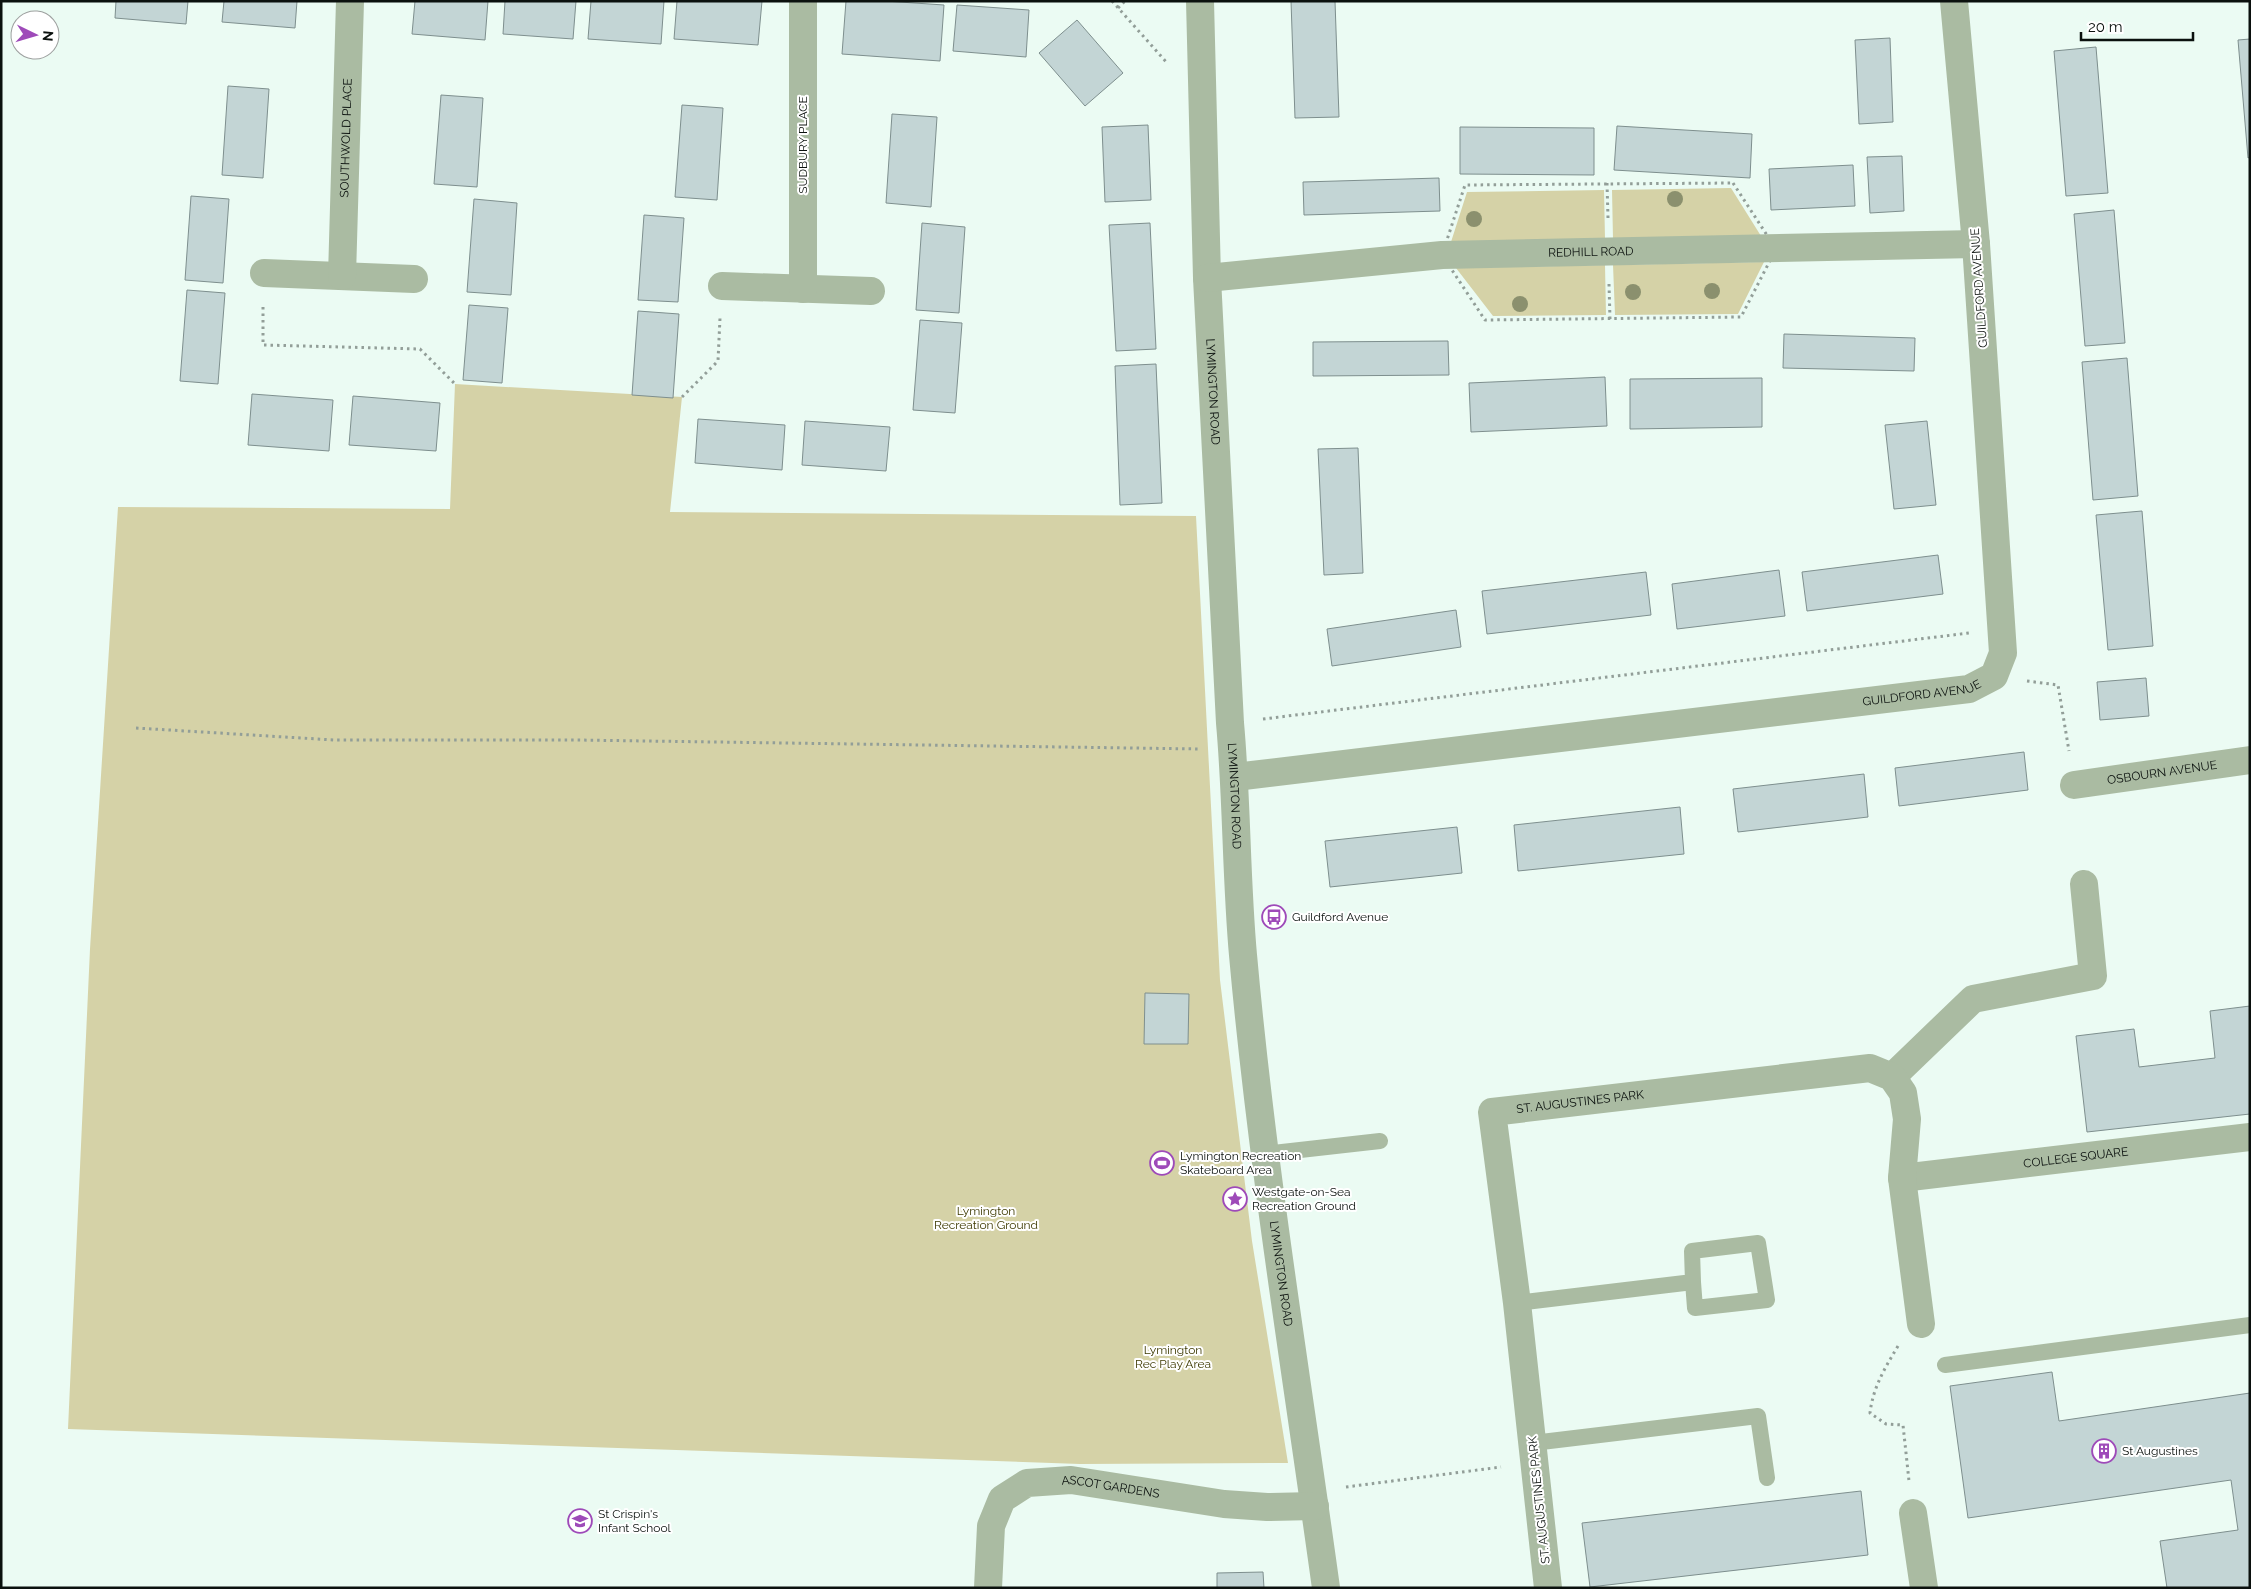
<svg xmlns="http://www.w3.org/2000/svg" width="2251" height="1589" font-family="Raleway,sans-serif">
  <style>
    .green { fill: #d5d2a7 }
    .building { fill: #c3d5d5; stroke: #7e8f8e }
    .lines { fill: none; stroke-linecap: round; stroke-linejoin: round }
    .path { stroke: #929e98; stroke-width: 3; stroke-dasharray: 2.5 4; stroke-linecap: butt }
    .service { stroke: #aabba2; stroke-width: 16 }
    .minor { stroke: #aabba2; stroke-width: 28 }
    .tree { fill: #8b906e }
    .labels { text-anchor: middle; stroke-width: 4; stroke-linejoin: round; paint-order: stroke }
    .street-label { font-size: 12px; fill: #0b110e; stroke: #fff }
    .poi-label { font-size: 12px; fill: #0b110e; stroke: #fff; text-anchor: start }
    .park-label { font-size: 12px; fill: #3d3901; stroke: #fff }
  </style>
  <rect width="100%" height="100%" fill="#ebfbf3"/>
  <path class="green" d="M 1731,188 L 1761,236 L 1613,239 L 1612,190 Z
    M 1604,190 L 1605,239 L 1451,242 L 1467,192 Z
    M 1764,262 L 1738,314 L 1615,315 L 1613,265 Z
    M 1605,265 L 1606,315 L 1493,316 L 1456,268 Z
    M 455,384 L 682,397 L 670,512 L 1196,516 L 1220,980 L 1252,1241 L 1288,1463 L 1080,1464 L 68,1429 L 90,949 L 118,507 L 450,509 Z"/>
  <path class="building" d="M 116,1 L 188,1 L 186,24 L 115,18 Z
    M 224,1 L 297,1 L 295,28 L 222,22 Z
    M 415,1 L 488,1 L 485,40 L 412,34 Z
    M 505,1 L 576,1 L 573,39 L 503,34 Z
    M 591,1 L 664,1 L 661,44 L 588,39 Z
    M 677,1 L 762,1 L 758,45 L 674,39 Z
    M 846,1 L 885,1 L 944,5 L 940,61 L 842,54 Z
    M 1291,1 L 1335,1 L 1339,117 L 1295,118 Z
    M 957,5 L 1029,10 L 1026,57 L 953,51 Z
    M 1077,20 L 1123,73 L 1085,106 L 1039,53 Z
    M 1890,38 L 1893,122 L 1859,124 L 1855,40 Z
    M 2250,39 L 2250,157 L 2248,158 L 2238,40 Z
    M 2096,47 L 2108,193 L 2066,196 L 2054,51 Z
    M 228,86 L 269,89 L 263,178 L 222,175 Z
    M 441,95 L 483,98 L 477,187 L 434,184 Z
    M 682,105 L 723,108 L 717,200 L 675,197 Z
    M 892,114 L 937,117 L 931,207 L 886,203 Z
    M 1148,125 L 1151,200 L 1105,202 L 1102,127 Z
    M 1617,126 L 1752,134 L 1750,178 L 1614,170 Z
    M 1460,127 L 1594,128 L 1594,175 L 1460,174 Z
    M 1902,156 L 1904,211 L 1870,213 L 1867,157 Z
    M 1853,165 L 1855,206 L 1771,210 L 1769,169 Z
    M 1439,178 L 1440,211 L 1304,215 L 1303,182 Z
    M 191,196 L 229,199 L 223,283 L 185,280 Z
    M 474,199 L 517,203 L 511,295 L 467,292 Z
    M 2114,210 L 2125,343 L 2085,346 L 2074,214 Z
    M 644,215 L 684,218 L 678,302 L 638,300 Z
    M 922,223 L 965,227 L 959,313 L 916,310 Z
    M 1150,223 L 1156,349 L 1116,351 L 1109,225 Z
    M 187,290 L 225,293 L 218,384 L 180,381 Z
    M 469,305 L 508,308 L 502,383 L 463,380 Z
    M 638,311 L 679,314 L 673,398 L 632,395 Z
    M 920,320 L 962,323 L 955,413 L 913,410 Z
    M 1784,334 L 1915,338 L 1914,371 L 1783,368 Z
    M 1448,341 L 1449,375 L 1313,376 L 1313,342 Z
    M 2127,358 L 2138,496 L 2093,500 L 2082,362 Z
    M 1156,364 L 1162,503 L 1120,505 L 1115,366 Z
    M 1605,377 L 1607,426 L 1471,432 L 1469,383 Z
    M 1762,378 L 1762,427 L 1630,429 L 1630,379 Z
    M 252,394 L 333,400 L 329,451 L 248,445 Z
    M 353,396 L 440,403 L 436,451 L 349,445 Z
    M 698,419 L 785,425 L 782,470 L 695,463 Z
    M 805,421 L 890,427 L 886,471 L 802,465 Z
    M 1927,421 L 1936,505 L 1894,509 L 1885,425 Z
    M 1358,448 L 1363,573 L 1324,575 L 1318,449 Z
    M 2142,511 L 2153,646 L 2108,650 L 2096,515 Z
    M 1938,555 L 1943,594 L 1807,611 L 1802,572 Z
    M 1779,570 L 1785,616 L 1677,629 L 1672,584 Z
    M 1646,572 L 1651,615 L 1487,634 L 1482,591 Z
    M 1456,610 L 1461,647 L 1332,666 L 1327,629 Z
    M 2146,678 L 2149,716 L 2100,720 L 2097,682 Z
    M 2024,752 L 2028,790 L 1899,806 L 1895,768 Z
    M 1864,774 L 1868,817 L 1738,832 L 1733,789 Z
    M 1680,807 L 1684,854 L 1518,871 L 1514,825 Z
    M 1457,827 L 1462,873 L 1330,887 L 1325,841 Z
    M 1145,993 L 1189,994 L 1188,1044 L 1144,1044 Z
    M 2250,1006 L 2250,1114 L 2087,1132 L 2076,1036 L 2134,1029 L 2139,1067 L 2215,1058 L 2210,1011 Z
    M 2052,1372 L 2059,1421 L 2250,1393 L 2250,1588 L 2167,1588 L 2160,1541 L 2238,1530 L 2231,1480 L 1968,1518 L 1950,1386 Z
    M 1861,1491 L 1868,1555 L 1590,1587 L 1582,1523 Z
    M 1263,1572 L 1264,1588 L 1217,1588 L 1217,1573 Z"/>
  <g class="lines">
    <path class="path" d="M 1112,1 L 1168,64
      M 1118,8 L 1125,1
      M 1607,183 L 1608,218
      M 1733,183 L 1776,249 L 1741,317 L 1485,320 L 1442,255 L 1465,185 Z
      M 1609,284 L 1610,319
      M 263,307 L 263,345 L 420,349 L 455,384
      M 682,397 L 718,361 L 720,318
      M 2027,681 L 2058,685 L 2069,751
      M 1263,719 L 1969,633
      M 136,728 L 334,740 L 577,740 L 1200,749
      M 1898,1346 C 1885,1368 1873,1387 1870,1413 L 1886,1424 L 1903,1425 L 1909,1481
      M 1346,1487 L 1501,1467"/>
    <path class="service" d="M 1264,1154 L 1380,1141
      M 1517,1303 L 1693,1282 L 1692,1251 L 1758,1243 L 1767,1300 L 1695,1308 L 1693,1282
      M 1945,1365 L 2250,1325
      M 1533,1443 L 1758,1416 L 1767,1478"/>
    <g class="minor">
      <path id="s1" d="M 1200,1 L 1207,278 L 1230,723 C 1237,800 1236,878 1243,955 C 1262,1167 1297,1377 1326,1588"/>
      <path d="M 264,273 L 414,279"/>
      <path id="s2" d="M 342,276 L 350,1"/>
      <path id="s3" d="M 1207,278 L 1442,255 L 1976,244"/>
      <path d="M 722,286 L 871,291"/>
      <path d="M 803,289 L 803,1"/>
      <path id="s4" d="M 1235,777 L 1969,689 L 1994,676 L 2003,653 L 1976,244 L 1954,1"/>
      <path id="s5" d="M 2074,785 L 2250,760"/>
      <path d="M 1892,1077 L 1973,999 L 2093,976 L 2084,884"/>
      <path id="s6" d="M 1902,1178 L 2250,1137"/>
      <path d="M 1913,1513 L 1924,1588"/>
      <path id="s7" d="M 988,1588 L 991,1526 L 1002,1499 L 1027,1483 L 1071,1480 L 1224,1504 L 1267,1507 L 1315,1506"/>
      <path id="s8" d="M 1548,1588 L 1517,1303 L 1492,1112 L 1870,1068 L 1892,1077 L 1903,1093 L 1907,1119 L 1902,1178 L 1921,1324"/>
    </g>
  </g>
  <g class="tree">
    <circle cx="1675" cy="199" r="8"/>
    <circle cx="1474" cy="219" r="8"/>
    <circle cx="1712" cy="291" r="8"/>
    <circle cx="1633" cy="292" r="8"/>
    <circle cx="1520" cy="304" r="8"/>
  </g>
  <defs>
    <g id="bus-ring" transform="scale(1.25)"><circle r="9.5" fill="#fff" stroke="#9e4ab9" stroke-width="1.5"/><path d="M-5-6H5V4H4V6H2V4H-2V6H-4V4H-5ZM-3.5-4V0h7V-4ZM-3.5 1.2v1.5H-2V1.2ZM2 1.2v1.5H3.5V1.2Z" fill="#9e4ab9"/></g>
    <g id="stadium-ring" transform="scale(1.25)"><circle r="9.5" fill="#fff" stroke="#9e4ab9" stroke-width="1.5"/><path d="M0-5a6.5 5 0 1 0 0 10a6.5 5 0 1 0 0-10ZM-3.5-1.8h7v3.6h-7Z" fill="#9e4ab9"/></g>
    <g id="sight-ring" transform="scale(1.25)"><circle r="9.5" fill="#fff" stroke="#9e4ab9" stroke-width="1.5"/><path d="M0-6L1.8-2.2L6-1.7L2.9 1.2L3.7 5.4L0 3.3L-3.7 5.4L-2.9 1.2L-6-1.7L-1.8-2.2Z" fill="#9e4ab9"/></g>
    <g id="building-ring" transform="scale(1.25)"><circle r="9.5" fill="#fff" stroke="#9e4ab9" stroke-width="1.5"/><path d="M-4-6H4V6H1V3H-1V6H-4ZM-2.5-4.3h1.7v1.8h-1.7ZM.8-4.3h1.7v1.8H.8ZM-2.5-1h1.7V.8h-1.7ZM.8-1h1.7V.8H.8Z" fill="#9e4ab9"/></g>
    <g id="school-ring" transform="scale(1.25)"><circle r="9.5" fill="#fff" stroke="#9e4ab9" stroke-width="1.5"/><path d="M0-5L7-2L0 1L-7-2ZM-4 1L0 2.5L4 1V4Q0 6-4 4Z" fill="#9e4ab9"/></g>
  </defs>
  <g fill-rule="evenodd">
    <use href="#bus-ring" x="1274" y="917"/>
    <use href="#stadium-ring" x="1162" y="1163"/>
    <use href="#sight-ring" x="1235" y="1199"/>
    <use href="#building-ring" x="2104" y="1451"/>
    <use href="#school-ring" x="580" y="1521"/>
  </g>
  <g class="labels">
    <g class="street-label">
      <text dy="4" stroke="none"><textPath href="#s2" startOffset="138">SOUTHWOLD PLACE</textPath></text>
      <text transform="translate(803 145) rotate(-90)" y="4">SUDBURY PLACE</text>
      <text dy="4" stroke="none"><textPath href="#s3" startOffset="385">REDHILL ROAD</textPath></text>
      <text transform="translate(1979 288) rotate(-94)" y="4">GUILDFORD AVENUE</text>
      <text dy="4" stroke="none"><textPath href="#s1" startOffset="391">LYMINGTON ROAD</textPath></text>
      <text dy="4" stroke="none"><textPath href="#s4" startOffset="692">GUILDFORD AVENUE</textPath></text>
      <text dy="4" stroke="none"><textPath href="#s5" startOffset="89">OSBOURN AVENUE</textPath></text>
      <text dy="4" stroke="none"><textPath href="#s1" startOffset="796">LYMINGTON ROAD</textPath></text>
      <text dy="4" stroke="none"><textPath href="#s8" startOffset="568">ST. AUGUSTINES PARK</textPath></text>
      <text dy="4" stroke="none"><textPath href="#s6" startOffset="175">COLLEGE SQUARE</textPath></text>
      <text dy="4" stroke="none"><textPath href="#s1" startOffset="1276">LYMINGTON ROAD</textPath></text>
      <text dy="4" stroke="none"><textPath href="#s7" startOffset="205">ASCOT GARDENS</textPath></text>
      <text transform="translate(1539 1500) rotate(-96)" y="4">ST. AUGUSTINES PARK</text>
    </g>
    <g class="poi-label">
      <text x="1292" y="921">Guildford Avenue</text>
      <text x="1180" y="1160">Lymington Recreation<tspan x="1180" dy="14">Skateboard Area</tspan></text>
      <text x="1252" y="1196">Westgate-on-Sea<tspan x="1252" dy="14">Recreation Ground</tspan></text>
      <text x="2122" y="1455">St Augustines</text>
      <text x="598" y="1518">St Crispin's<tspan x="598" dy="14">Infant School</tspan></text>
    </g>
    <g class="park-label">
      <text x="986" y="1215">Lymington<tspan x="986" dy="14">Recreation Ground</tspan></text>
      <text x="1173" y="1354">Lymington<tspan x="1173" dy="14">Rec Play Area</tspan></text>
    </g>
  </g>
  <rect width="2251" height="1589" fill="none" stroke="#0b110e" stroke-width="5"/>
  <g transform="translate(35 35) rotate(95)"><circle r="24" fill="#ffffff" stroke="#9da09f"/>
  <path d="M0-4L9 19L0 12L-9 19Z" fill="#9e4ab9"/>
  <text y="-8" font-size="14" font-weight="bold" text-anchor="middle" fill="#0b110e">N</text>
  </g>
  <path d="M2081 32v8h112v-8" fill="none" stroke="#0b110e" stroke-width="2.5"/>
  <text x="2088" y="32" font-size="15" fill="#0b110e" stroke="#ffffff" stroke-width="4" paint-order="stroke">20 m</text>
</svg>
